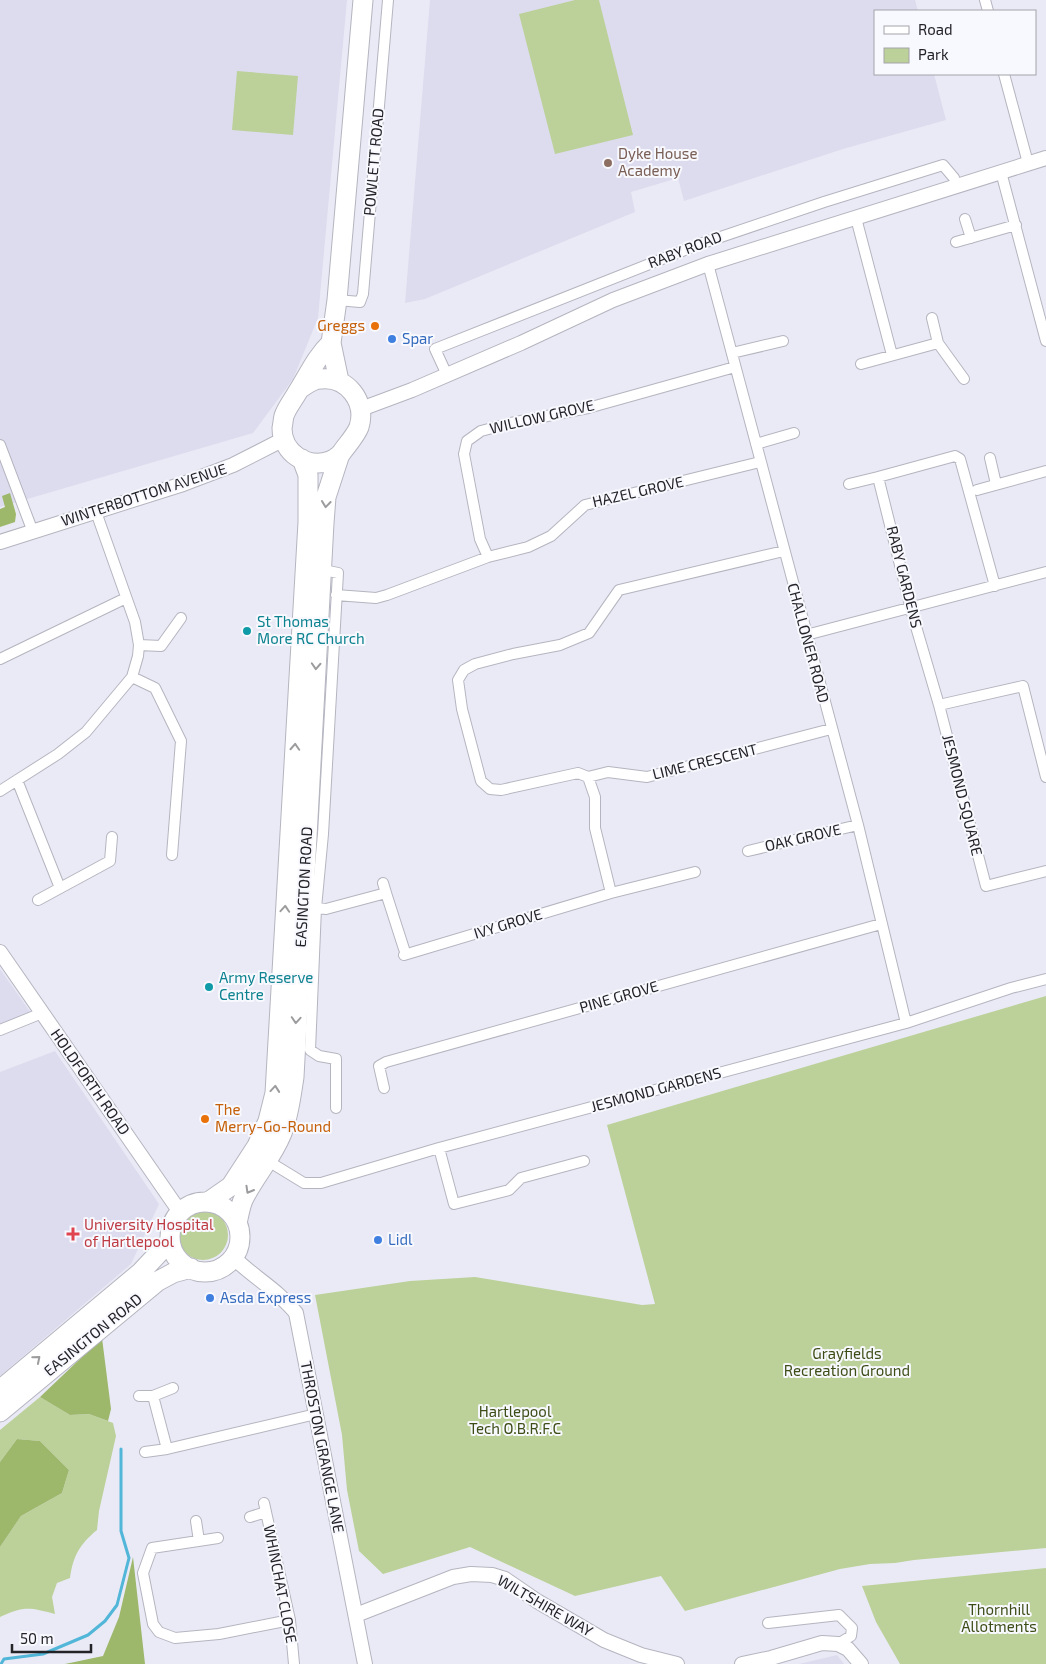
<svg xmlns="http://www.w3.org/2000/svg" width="1046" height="1664" font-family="'Exo 2',sans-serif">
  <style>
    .built { fill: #dddcef }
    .green { fill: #bcd199 }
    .forest { fill: #9db76b }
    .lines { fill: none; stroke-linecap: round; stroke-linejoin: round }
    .stream { stroke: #51b6d8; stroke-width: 3 }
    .street-casing { stroke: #b5b5c0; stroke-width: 12 }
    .secondary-casing { stroke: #b5b5c0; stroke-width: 16 }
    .highway-casing { stroke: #b5b5c0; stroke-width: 21 }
    .street { stroke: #fff; stroke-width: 10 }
    .secondary { stroke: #fff; stroke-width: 14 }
    .highway { stroke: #fff; stroke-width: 19 }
    .oneway { stroke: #9c9c9e }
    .education-dot { fill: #8d6e63; stroke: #f8f8ff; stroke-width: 2 }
    .food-dot { fill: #e8710a; stroke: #f8f8ff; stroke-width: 2 }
    .shop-dot { fill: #3f7fe0; stroke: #f8f8ff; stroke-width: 2 }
    .culture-dot { fill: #0f9aa8; stroke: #f8f8ff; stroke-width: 2 }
    .health-dot { fill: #e0444e; stroke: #f8f8ff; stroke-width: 2 }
    .labels { text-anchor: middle; stroke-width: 4; stroke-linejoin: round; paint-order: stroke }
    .education-label { font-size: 15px; fill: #785e54; stroke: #f8f8ff; text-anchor: start }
    .street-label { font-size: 15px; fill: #242428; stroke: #f8f8ff }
    .food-label { font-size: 15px; fill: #c56008; stroke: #f8f8ff; text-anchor: end }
    .shop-label { font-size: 15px; fill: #366cbe; stroke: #f8f8ff; text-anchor: start }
    .culture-label { font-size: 15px; fill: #0d838f; stroke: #f8f8ff; text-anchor: start }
    .health-label { font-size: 15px; fill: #be3a42; stroke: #f8f8ff; text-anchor: start }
    .park-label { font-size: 15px; fill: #3d4d16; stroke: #f8f8ff }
  </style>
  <rect width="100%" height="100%" fill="#eaeaf6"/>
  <path class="built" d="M 0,0 L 347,0 L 318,318 L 293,379 L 253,433 L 0,507 Z
    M 430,0 L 915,0 L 918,11 L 875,11 L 875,74 L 934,74 L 946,120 L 843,149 L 684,201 L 678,178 L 631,192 L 635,212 L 425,299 L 405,303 Z
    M 0,969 L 31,1013 L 0,1025 Z
    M 55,1051 L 159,1204 L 131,1264 L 0,1376 L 0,1072 Z
    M 837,1655 L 844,1664 L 799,1664 Z"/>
  <path class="green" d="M 575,0 L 599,0 L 633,135 L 555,154 L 519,14 Z
    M 237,71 L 298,76 L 293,135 L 232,130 Z
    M 1046,996 L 1046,1548 L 914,1560 L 895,1563 L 870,1564 L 840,1569 L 685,1611 L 661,1576 L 575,1596 L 470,1547 L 383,1574 L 359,1551 L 347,1490 L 342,1435 L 315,1295 L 410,1281 L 475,1277 L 642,1305 L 655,1304 L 607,1125 Z
    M178 1235a25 25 0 1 1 50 0a25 25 0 1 1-50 0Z
    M 40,1397 L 70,1415 L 89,1414 L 113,1423 L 116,1436 L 99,1511 L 97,1530 C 80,1544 73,1556 70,1578 L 57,1583 L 52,1597 L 55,1614 C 29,1607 24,1606 0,1617 L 0,1547 L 21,1516 L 62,1493 L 69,1470 L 40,1441 L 17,1439 L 0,1462 L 0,1430 Z
    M 1046,1568 L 1046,1664 L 900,1664 L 876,1622 L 862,1586 Z"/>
  <path class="forest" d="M 10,493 L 16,514 L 15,522 L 0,527 L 0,509 L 5,507 L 2,496 Z
    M 102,1338 L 111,1409 L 108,1421 L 89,1414 L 70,1415 L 40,1397 Z
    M 17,1439 L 40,1441 L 69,1470 L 62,1493 L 21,1516 L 0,1547 L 0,1462 Z
    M 133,1557 L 145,1664 L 65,1664 L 103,1656 L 119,1617 Z"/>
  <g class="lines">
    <path class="stream" d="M 1,1664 L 4,1659 L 43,1654 L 88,1635 L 105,1621 L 117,1605 L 129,1558 L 121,1531 L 121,1449"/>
    <g class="street-casing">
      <path id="street" d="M 985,0 L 988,11
        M 1004,74 L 1028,163
        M 1001,172 L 1046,341
        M 856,218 L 892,355
        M 965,219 L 971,238
        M 956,242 L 1016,225
        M 708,264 L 858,825 L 906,1023
        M 337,300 L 360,302 L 363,294 L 388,0
        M 932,318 L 938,343 L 964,379
        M 732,353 L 783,341
        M 861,364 L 938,343
        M 447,375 L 435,349 L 700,244 L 824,202 L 943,165 L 954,178 L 957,186
        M 756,444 L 794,433
        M 0,445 L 33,532
        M 990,458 L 996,484
        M 878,477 L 955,456 L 960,459 L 995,586
        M 849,484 L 878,477 L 912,613 L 939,705 L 986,886 L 1046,871
        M 977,490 L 1046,471
        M 784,551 L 619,590 L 589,633 L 560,645 L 513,654 L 475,664 L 464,670 L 458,680 L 462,709 L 481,781 L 490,789 L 501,790 L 578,773 L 588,777 L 608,772 L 647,777 L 831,729
        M 488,557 L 480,539 L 464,454 L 467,441 L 481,431 L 511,423 L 588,408 L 735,367
        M 319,569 L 338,573 L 323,834 L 316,908 L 310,1050 L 319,1056 L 336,1059 L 336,1108
        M 336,595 L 376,598 L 387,595 L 488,557 L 528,547 L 551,536 L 585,505 L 760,462
        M 806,635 L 1046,572
        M 139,645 L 161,646 L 181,618
        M 0,659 L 126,598
        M 132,677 L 155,688 L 181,741 L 172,855
        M 939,705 L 1023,686 L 1046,777
        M 17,780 L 60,888
        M 0,791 L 58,754 L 86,732 L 132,677 L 138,656 L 139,645 L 135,622 L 96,512
        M 748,851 L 858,825
        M 383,883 L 386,893
        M 611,893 L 695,872
        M 38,900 L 110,861 L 112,837
        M 316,908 L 326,909 L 386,893 L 404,949
        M 404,955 L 611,893 L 595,828 L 595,797 L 588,777
        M 0,1030 L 42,1013
        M 384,1088 L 379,1066 L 386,1062 L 881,924
        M 439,1148 L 454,1204 L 509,1190 L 521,1178 L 584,1161
        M 268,1161 L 304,1183 L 321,1183 L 439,1148 L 906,1023 L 1011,988 L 1046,979
        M 139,1396 L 153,1396 L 173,1388
        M 153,1396 L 167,1449 L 316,1414
        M 145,1452 L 167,1449
        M 264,1503 L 290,1620 L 294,1664
        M 250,1517 L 266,1512
        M 196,1521 L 199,1541
        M 218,1538 L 152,1548 L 143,1573 L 153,1624 L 159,1632 L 175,1638 L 219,1634 L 290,1620
        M 768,1623 L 839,1615 L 852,1628 L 851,1636 L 838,1644"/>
    </g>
    <g class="secondary-casing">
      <path id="secondary" d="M 361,409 L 412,390 L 521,343 L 613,300 L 708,264 L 1046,158
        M 0,542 L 183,484 L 233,465 L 284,439
        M 0,952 L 180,1212
        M 233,1257 C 253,1277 278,1290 296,1313 L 365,1664
        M 356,1615 L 453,1577 L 471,1574 L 492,1575 L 505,1579 L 537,1601 L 604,1640 L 641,1655 L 677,1664
        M 742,1664 L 771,1658 L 822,1643 L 838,1644 L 848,1649 L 861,1664"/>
    </g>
    <g class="highway-casing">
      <path id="highway" d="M 339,381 L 331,343 L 337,300 L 363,0
        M 301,388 C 307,384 313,379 321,379 C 347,376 367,402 359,427 C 356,435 347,445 342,452 C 339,457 336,458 330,461 C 307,469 282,453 282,428 C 283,424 283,420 284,416 C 286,409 293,400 297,393 C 308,376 316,357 331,343
        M 208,1202 L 231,1186 L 257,1146 L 268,1121 L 275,1093 L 308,522 L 308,475 L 302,459
        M170 1237a35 35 0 1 1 70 0a35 35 0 1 1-70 0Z
        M 237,1223 C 239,1215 240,1207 243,1200 C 254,1177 272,1158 282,1133 C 289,1115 291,1096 294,1077 L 324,523 L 326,497 L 339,457
        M 0,1390 L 141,1272 L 170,1241
        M 0,1412 L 158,1281 L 173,1273 L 191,1268"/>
    </g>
    <use href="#street" class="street"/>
    <use href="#secondary" class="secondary"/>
    <use href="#highway" class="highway"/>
  </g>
  <defs><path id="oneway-chevron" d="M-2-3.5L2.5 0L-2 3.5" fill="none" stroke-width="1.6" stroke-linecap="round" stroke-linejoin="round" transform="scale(1.25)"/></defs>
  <g class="oneway">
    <use href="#oneway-chevron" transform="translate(326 504) rotate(96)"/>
    <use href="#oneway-chevron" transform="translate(316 666) rotate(93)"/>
    <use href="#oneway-chevron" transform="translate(295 747) rotate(-87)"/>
    <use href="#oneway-chevron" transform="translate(285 909) rotate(-86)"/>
    <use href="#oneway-chevron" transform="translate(296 1020) rotate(94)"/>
    <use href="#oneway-chevron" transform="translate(275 1089) rotate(-85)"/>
    <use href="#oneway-chevron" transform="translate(249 1190) rotate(120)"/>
    <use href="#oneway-chevron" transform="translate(37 1359) rotate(-40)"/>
  </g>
  <circle class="education-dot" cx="608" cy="163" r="5"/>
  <g class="food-dot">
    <circle cx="375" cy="326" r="5"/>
    <circle cx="205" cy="1119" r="5"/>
  </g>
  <g class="shop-dot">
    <circle cx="392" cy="339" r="5"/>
    <circle cx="378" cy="1240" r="5"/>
    <circle cx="210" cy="1298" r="5"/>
  </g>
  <g class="culture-dot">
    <circle cx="247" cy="631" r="5"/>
    <circle cx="209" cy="987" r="5"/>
  </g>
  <path class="health-dot" d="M70.5 1226.5h5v5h5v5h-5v5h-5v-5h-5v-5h5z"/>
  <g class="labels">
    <g class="education-label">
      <text x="618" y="159">Dyke House<tspan x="618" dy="17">Academy</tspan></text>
    </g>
    <g class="street-label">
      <text transform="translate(374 162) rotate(-85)" y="5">POWLETT ROAD</text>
      <text transform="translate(685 250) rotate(-21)" y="5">RABY ROAD</text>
      <text transform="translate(542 417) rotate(-13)" y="5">WILLOW GROVE</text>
      <text transform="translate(638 492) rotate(-13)" y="5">HAZEL GROVE</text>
      <text transform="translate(144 495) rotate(-18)" y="5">WINTERBOTTOM AVENUE</text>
      <text transform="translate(904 577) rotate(76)" y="5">RABY GARDENS</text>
      <text transform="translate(808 643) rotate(75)" y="5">CHALLONER ROAD</text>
      <text transform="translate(705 762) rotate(-14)" y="5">LIME CRESCENT</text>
      <text transform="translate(962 795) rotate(76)" y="5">JESMOND SQUARE</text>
      <text transform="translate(803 838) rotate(-13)" y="5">OAK GROVE</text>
      <text transform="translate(304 887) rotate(-87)" y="5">EASINGTON ROAD</text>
      <text transform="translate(508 924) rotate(-17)" y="5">IVY GROVE</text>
      <text transform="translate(619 997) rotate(-16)" y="5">PINE GROVE</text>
      <text transform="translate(90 1082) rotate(55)" y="5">HOLDFORTH ROAD</text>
      <text transform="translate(656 1090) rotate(-15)" y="5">JESMOND GARDENS</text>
      <text transform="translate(93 1335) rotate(-39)" y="5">EASINGTON ROAD</text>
      <text transform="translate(322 1447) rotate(79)" y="5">THROSTON GRANGE LANE</text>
      <text transform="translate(280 1584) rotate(79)" y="5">WHINCHAT CLOSE</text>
      <text transform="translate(545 1606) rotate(30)" y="5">WILTSHIRE WAY</text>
    </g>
    <g class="food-label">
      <text x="365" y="331">Greggs</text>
      <text x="215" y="1115" text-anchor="start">The<tspan x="215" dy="17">Merry-Go-Round</tspan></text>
    </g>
    <g class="shop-label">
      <text x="402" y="344">Spar</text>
      <text x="388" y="1245">Lidl</text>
      <text x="220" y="1303">Asda Express</text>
    </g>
    <g class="culture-label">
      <text x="257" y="627">St Thomas<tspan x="257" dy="17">More RC Church</tspan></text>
      <text x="219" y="983">Army Reserve<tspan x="219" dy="17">Centre</tspan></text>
    </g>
    <g class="health-label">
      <text x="84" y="1230">University Hospital<tspan x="84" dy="17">of Hartlepool</tspan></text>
    </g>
    <g class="park-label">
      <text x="847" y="1359">Grayfields<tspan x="847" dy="17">Recreation Ground</tspan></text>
      <text x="515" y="1417">Hartlepool<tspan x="515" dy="17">Tech O.B.R.F.C</tspan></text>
      <text x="999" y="1615">Thornhill<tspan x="999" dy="17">Allotments</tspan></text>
    </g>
  </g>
  <rect x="874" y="10" width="162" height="65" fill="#f8f8ff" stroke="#a3a3a9"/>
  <rect x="884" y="26" width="25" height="8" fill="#ffffff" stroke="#a3a3a9"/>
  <text x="918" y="35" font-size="15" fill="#242428">Road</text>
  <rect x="884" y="48" width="25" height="15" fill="#bcd199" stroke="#a3a3a9"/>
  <text x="918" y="60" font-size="15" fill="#242428">Park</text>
  <path d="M12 1644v8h79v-8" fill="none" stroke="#242428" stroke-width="2.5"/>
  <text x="20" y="1644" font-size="15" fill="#242428" stroke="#f8f8ff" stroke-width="4" paint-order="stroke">50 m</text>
</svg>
